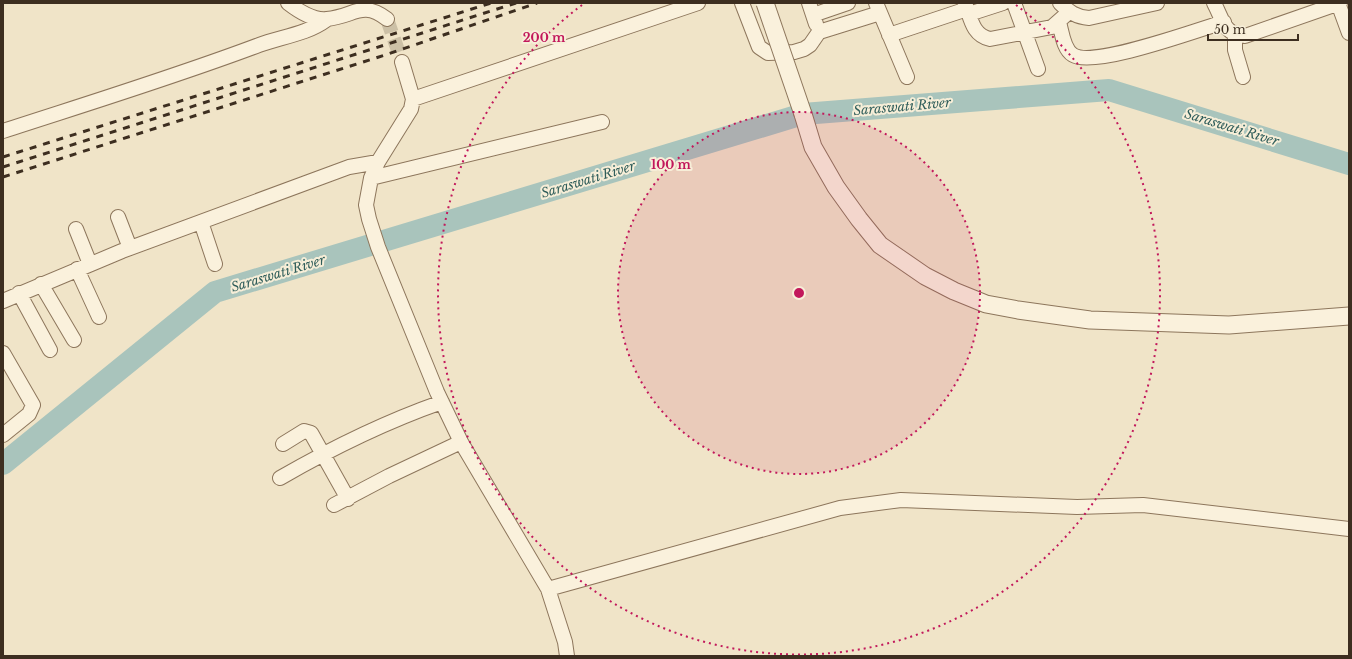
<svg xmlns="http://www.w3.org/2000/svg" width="1352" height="659" font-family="'Libre Baskerville',serif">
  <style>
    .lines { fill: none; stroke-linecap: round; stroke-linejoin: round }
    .river { stroke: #a9c4bc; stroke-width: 22 }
    .minor-tunnel { stroke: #ccc0a6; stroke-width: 14; stroke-dasharray: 14 7; stroke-linecap: butt }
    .minor-casing { stroke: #8d765c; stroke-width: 16 }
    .tertiary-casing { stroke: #8d765c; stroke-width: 19 }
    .minor { stroke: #faf1dc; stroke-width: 14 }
    .tertiary { stroke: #faf1dc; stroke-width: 17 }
    .rail { stroke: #3d2e20; stroke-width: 3; stroke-dasharray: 7 7; stroke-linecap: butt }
    .tertiary-bridge-casing { stroke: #8d765c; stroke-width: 19; stroke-linecap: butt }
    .tertiary-bridge { stroke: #faf1dc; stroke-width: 17 }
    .ring { fill: none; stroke: #c2185b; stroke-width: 2; stroke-dasharray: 2 4 }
    .labels { text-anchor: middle; stroke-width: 4; stroke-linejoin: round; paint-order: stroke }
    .water-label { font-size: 13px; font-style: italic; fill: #2f5d5a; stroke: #f7eed8 }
    .centre { fill: #c2185b; stroke: #f7eed8; stroke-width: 2 }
    .ring-label { font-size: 12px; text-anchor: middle; font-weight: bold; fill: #c2185b; stroke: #f7eed8; stroke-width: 4; stroke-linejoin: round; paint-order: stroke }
  </style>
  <rect width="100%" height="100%" fill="#f0e4c8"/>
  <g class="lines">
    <path class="river" d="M 3,464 L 215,292 L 803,114 L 1109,90 L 1349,164"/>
    <path class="minor-tunnel" d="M 387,19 L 402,62"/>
    <g class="minor-casing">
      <path id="minor" d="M 288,3 C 297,10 314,21 327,19 C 355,16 362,0 387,19
        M 742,3 L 759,47 L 768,53 L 794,52 L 804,49 L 810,45 L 819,32 L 880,13
        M 809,3 L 816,24
        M 876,3 L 907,77
        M 965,3 C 971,18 972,35 990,39 L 1052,27 L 1069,12
        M 1014,3 L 1038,69
        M 1060,3 C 1069,12 1076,17 1089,18 L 1157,3
        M 1214,3 C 1223,20 1224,35 1245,36 L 1340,3
        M 1338,3 L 1349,33
        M 969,14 L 1003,3
        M 813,15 L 848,3
        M 1059,22 C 1062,32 1063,49 1073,55 C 1094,68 1197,30 1224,22
        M 889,35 L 967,9
        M 1235,35 L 1235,50 L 1243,77
        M 402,62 L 413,99 L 411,109 L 378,162 L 371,178 L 366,205 L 369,219 L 378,247 L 437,392 L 461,442 L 548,589 L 565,642 L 567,656
        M 413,99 L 698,3
        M 3,131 C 89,103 174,77 259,45 C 281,37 307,34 326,20
        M 371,178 L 602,122
        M 118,217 L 130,248
        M 201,222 L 215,264
        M 76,229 L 90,264
        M 77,269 L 99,317
        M 41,284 L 74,340
        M 19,293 L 50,350
        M 3,301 L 122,251 L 349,167 L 378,162
        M 3,353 L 33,405 L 29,414 L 3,435
        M 283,444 L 304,431 L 311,433 L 348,499
        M 280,478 C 332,448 385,422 442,402
        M 334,505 L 389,476 L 461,442
        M 548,589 L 840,508 L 901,500 L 1077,507 L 1143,505 L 1349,529"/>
    </g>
    <g class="tertiary-casing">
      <path id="tertiary" d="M 803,114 L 813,147 L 836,187 L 859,219 L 880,245 L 925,276 L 954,291 L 986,304 L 1018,310 L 1090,320 L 1229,325 L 1349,316"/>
    </g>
    <use href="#minor" class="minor"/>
    <use href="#tertiary" class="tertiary"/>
    <path class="rail" d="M 3,157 L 491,3
      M 3,167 L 516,3
      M 3,177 L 385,55 L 537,3"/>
    <g class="tertiary-bridge-casing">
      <path id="tertiary-bridge" d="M 765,3 L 803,114"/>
    </g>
    <use href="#tertiary-bridge" class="tertiary-bridge"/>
  </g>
  <circle cx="799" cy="293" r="181" fill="#c2185b" fill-opacity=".12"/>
  <g class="ring">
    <circle cx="799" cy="293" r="181"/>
    <path d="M1016 5A361 361 0 1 1 582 5"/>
  </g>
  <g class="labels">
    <g class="water-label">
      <text transform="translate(902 106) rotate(-5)" y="5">Saraswati River</text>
      <text transform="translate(1232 127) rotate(17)" y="5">Saraswati River</text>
      <text transform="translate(588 179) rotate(-17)" y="5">Saraswati River</text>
      <text transform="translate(278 273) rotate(-17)" y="5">Saraswati River</text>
    </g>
  </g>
  <circle cx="799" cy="293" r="6" class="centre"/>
  <g class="ring-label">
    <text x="544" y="42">200 m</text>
    <text x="671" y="169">100 m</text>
  </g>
  <rect width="1352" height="659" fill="none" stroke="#3d2e20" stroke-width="8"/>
  <path d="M1208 34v6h90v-6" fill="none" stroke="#3d2e20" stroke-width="2"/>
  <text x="1214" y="34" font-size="12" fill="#3d2e20" stroke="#f7eed8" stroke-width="3" paint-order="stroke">50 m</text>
</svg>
